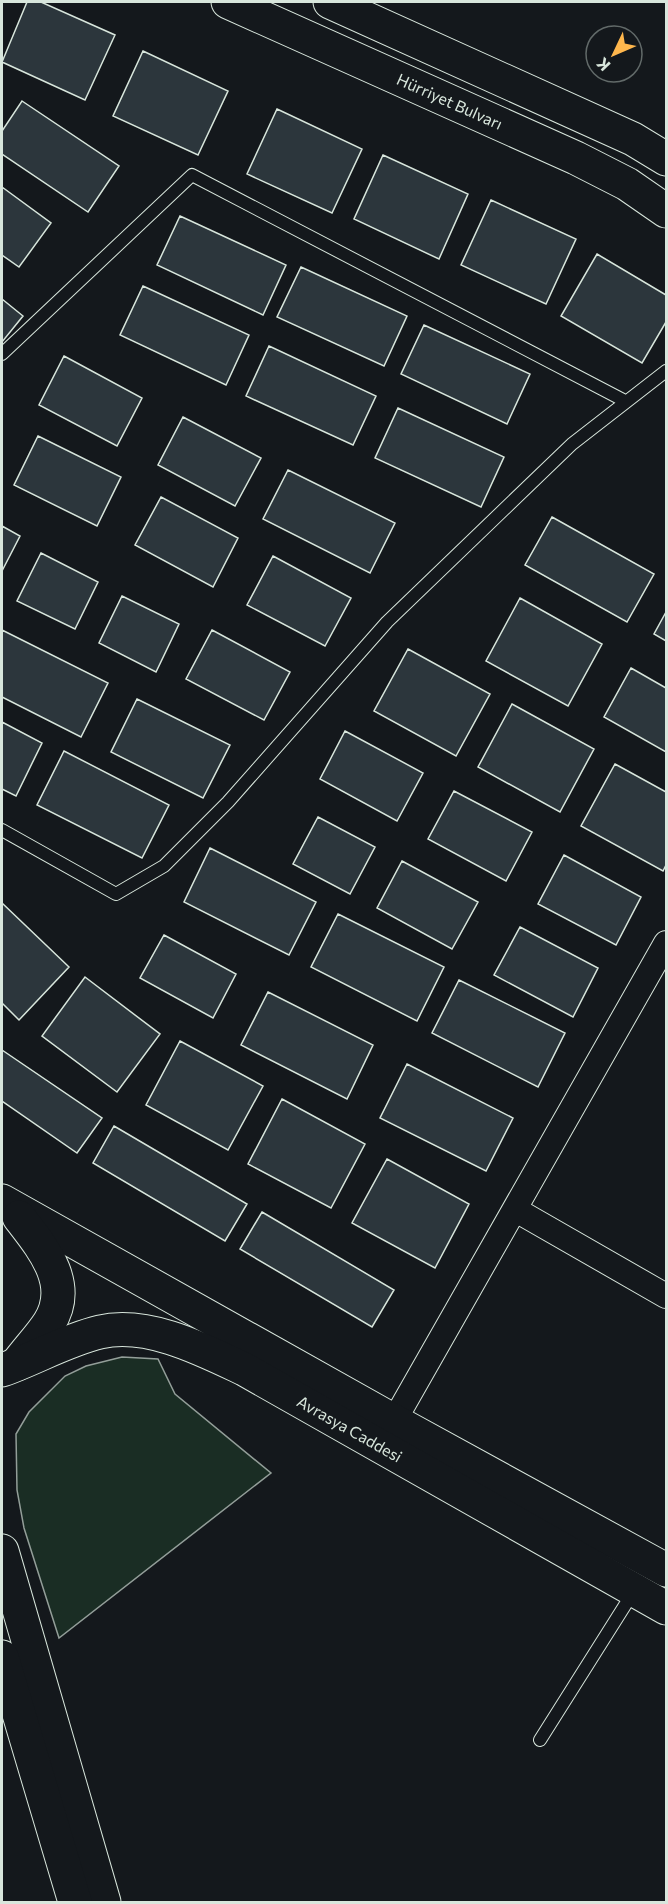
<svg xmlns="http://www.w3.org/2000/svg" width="668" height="1904" font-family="Commissioner,sans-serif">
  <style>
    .green { fill: #1a2d24; stroke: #939e99; stroke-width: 1.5 }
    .building { fill: #2c363c; stroke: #d8e6dc; stroke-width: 1.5 }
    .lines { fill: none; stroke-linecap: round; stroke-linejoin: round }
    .lane-casing { stroke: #d8e6dc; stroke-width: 14 }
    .street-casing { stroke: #d8e6dc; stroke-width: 26 }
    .secondary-casing { stroke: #d8e6dc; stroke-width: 35 }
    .lane { stroke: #14181c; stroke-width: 12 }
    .street { stroke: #14181c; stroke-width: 24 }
    .secondary { stroke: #14181c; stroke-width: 33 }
    .labels { text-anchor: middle; stroke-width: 4.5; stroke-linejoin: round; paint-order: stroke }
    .street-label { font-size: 16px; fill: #d8e6dc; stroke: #14181c }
  </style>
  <rect width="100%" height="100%" fill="#14181c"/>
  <path class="green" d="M 122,1357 L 158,1359 L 175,1394 L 271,1473 L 59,1638 L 24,1528 L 17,1490 L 16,1434 L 29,1412 L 65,1376 L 86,1366 Z"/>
  <path class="building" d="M 27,2 L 41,2 L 115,35 L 85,100 L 2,62 Z
    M 143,51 L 228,91 L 198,155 L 113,116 Z
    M 22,101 L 119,166 L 88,212 L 2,154 L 2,131 Z
    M 277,109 L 362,149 L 332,213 L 247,174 Z
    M 383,155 L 468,194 L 439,259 L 354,219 Z
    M 2,187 L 51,223 L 19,267 L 2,255 Z
    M 491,200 L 576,239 L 546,304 L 461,265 Z
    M 180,216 L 286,265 L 263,315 L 157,265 Z
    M 597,254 L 666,295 L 666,322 L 642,363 L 561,316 Z
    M 301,267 L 407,316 L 384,366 L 277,317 Z
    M 143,286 L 249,335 L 226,385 L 120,335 Z
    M 2,299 L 23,316 L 2,342 Z
    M 424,325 L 530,374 L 507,424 L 401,374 Z
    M 269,346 L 376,396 L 353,445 L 246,396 Z
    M 64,356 L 142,398 L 117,446 L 39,405 Z
    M 398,408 L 504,457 L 481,507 L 375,458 Z
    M 183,417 L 261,458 L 235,506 L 158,465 Z
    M 38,436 L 121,477 L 97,526 L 14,485 Z
    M 288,470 L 395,523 L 370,573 L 263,519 Z
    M 161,497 L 238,538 L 213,587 L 135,545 Z
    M 552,517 L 654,574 L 627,622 L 525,565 Z
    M 2,526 L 20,536 L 2,571 Z
    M 41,553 L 98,582 L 75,629 L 17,601 Z
    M 273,556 L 351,598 L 325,646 L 247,605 Z
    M 122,596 L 179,624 L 156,672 L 99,643 Z
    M 520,598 L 602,644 L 568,706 L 486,661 Z
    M 666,612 L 666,641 L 654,634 Z
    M 2,630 L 108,683 L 81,737 L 2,697 Z
    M 212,630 L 290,672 L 264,720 L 186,679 Z
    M 408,649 L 490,694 L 456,756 L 374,711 Z
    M 631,668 L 666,688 L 666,752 L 604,717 Z
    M 137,699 L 230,745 L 203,798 L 111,752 Z
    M 512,704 L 594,749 L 560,812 L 478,767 Z
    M 2,722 L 42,743 L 16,796 L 2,789 Z
    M 345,731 L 423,773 L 397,821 L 320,779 Z
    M 64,751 L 169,805 L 142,858 L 37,805 Z
    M 615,764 L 666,792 L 666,865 L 663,871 L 581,826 Z
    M 454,791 L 532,832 L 506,881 L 428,839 Z
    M 318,817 L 375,847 L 350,894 L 293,864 Z
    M 210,848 L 316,902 L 289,955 L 184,902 Z
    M 564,855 L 641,897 L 616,945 L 538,904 Z
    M 402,861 L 478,902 L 452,949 L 377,908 Z
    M 2,903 L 69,967 L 19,1020 L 2,1003 Z
    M 338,914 L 444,967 L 417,1021 L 311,967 Z
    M 520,927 L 598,968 L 573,1017 L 494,975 Z
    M 164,935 L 236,974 L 213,1018 L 140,978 Z
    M 85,977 L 160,1034 L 117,1092 L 42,1036 Z
    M 459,980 L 565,1033 L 538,1087 L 432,1033 Z
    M 268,992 L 373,1045 L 347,1099 L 241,1045 Z
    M 180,1041 L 263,1086 L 228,1150 L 146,1105 Z
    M 2,1050 L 102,1118 L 77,1153 L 2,1101 Z
    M 407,1064 L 513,1118 L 486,1171 L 380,1118 Z
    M 282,1099 L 365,1144 L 331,1208 L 248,1164 Z
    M 114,1126 L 247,1204 L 225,1241 L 93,1163 Z
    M 387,1159 L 469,1204 L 435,1268 L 352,1223 Z
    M 262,1212 L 394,1290 L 372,1327 L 240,1249 Z"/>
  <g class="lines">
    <g class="lane-casing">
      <path id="lane" d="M 2,354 L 192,175 L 625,401
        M 2,830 L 116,894 L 164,866 L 228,802 L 387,622 L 572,444 L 666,371
        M 540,1740 L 634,1591"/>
    </g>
    <g class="street-casing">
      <path id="street" d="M 516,1210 L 666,1296
        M 394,1421 L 666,943"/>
    </g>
    <g class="secondary-casing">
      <g id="secondary">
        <path id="s1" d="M 228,2 L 576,158 L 627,184 L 666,211"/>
        <path d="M 330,2 L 633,139 L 666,159"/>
        <path d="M 2,1201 L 394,1421 L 666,1570"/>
        <path d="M 17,1364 C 27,1350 40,1337 49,1323 C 74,1284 42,1247 19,1217"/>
        <path id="s2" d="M 2,1370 C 34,1359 66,1340 100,1332 C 147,1321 202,1349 244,1369 L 666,1608"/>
        <path d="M 2,1551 L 104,1902"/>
        <path d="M 2,1657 L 75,1902"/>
      </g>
    </g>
    <use href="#lane" class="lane"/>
    <use href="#street" class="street"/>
    <use href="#secondary" class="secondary"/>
  </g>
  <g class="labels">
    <g class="street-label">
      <text dy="6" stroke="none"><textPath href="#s1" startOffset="243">Hürriyet Bulvarı</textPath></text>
      <text dy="6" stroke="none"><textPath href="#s2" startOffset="378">Avrasya Caddesi</textPath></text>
    </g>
  </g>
  <rect width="668" height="1904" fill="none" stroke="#d8e6dc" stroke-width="6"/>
  <g transform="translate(614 54) rotate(226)"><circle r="28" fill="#14181c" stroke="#626a69" stroke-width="1.5"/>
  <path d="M0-4.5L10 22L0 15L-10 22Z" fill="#ffb74d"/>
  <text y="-9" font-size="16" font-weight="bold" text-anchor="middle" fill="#d8e6dc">K</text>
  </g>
</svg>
